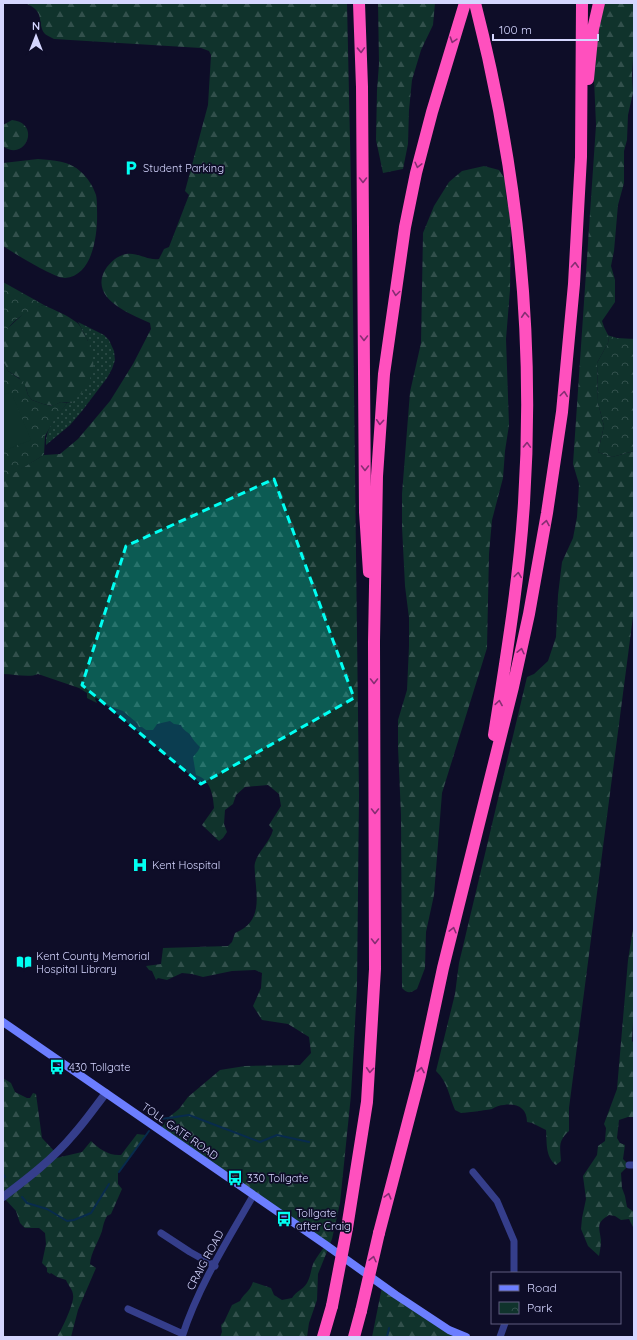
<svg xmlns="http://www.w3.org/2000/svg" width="637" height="1340" font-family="Quicksand,sans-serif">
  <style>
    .grass { fill: url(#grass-dots) }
    .forest { fill: url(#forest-firs) }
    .park { fill: url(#park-crowns) }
    .pitch { fill: #10332c }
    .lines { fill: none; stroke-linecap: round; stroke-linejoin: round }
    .stream { stroke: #082b4d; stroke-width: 2 }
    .minor { stroke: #353e8b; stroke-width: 7 }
    .tertiary { stroke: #353e8b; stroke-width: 8 }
    .secondary { stroke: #6c7eff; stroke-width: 8 }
    .motorway { stroke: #ff50be; stroke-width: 12 }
    .motorway-bridge { stroke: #ff50be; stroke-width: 12 }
    .oneway { stroke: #862e73 }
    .marked { fill: #01fff2; fill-opacity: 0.2; stroke: #01fff2; stroke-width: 3; stroke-dasharray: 8 5; stroke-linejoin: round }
    .labels { text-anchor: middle; stroke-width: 3.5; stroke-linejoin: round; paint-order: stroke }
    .poi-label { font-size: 11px; fill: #d5d6ff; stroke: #0e0d28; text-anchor: start }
    .street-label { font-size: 11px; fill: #d5d6ff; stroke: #0e0d28 }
  </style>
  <defs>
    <pattern id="grass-dots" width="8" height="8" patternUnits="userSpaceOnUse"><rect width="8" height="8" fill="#10332c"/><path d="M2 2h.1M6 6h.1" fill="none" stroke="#32504c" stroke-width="1.8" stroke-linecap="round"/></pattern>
    <pattern id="forest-firs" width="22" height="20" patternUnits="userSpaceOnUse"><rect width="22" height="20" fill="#10332c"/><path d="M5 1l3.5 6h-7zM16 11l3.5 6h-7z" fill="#32504c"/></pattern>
    <pattern id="park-crowns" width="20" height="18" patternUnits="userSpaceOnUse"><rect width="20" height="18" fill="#10332c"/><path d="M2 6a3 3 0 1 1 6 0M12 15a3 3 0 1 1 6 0" fill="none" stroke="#32504c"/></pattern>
  </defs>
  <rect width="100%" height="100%" fill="#0e0d28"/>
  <path class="grass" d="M 78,322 L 104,335 L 109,340 L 114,351 L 115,360 L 112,369 L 107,378 L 82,411 L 70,425 L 46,445 C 45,428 57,416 67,403 L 72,403 L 88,341 Z"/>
  <path class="forest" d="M 25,3 L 347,3 L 352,230 L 359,795 L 357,987 L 351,1095 L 340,1203 L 332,1239 L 318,1274 L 317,1300 L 309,1323 L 307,1337 L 220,1337 L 222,1332 L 221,1325 L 224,1322 L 232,1305 L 240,1301 C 243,1294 249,1293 253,1282 L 271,1288 L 274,1295 L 282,1300 L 292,1298 C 296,1291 303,1290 307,1283 C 311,1276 311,1268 314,1262 C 317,1257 321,1251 325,1246 L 161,1128 L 169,1117 L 179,1109 L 188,1097 L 220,1070 L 245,1066 L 300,1065 L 311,1053 L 309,1037 L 288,1024 L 262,1020 L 253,1006 L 261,988 L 262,973 L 255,970 L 232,971 L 203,977 L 192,974 L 182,973 L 167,980 L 158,978 L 156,980 L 152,971 L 149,970 L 146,966 L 161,964 L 163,948 L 228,946 L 232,942 L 235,933 C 262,922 257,899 255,875 C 255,871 254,866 255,863 C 257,853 270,842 273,830 L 269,825 L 281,806 L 279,794 L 268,785 L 245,787 L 236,795 L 233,804 L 225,810 L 224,824 L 227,832 L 223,838 L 219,841 L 202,825 L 214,808 C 213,794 210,779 196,775 L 193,757 L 198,751 L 200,747 C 196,743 193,740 191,736 C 188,731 183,731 181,725 L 174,724 L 170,721 L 157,724 L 153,730 L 146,730 L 142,727 L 139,727 L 137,723 L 123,711 L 112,707 L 96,698 L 95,699 L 97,703 L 87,698 L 87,693 L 79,688 L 38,674 C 29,678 14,674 3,674 L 3,479 L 44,455 L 60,454 L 78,439 L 110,401 L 133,364 L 151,329 L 150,323 C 131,314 89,299 105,270 C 110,262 117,256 126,254 C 138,252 148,261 159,259 L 164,249 L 169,247 L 189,195 L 185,191 L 208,105 L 211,55 L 209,51 L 201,48 L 54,39 C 51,37 47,36 45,34 C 36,23 47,12 25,3 Z
    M 378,3 L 435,3 L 433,25 L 421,50 L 412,80 L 409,110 L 408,144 L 403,169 L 383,173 L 376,140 L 377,90 L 379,64 Z
    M 602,3 L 634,3 L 634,44 L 632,75 L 633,93 L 628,115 L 627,140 L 624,151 L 624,183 L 618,205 L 614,251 L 611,266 L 615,280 L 615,302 L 602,321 L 604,327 L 609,337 L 608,343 L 597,363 L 598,403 L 604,426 L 598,452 L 612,457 L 634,451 L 634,609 L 569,1108 L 569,1131 C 558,1141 560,1146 561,1161 L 556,1165 C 545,1157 547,1142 546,1130 L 532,1123 L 527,1122 C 527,1108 517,1103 504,1105 C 500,1105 495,1107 492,1109 C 488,1110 464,1113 461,1113 C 459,1112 457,1111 455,1110 C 449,1097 448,1082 436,1071 L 455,994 L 459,963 L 527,677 L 534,674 L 548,661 L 556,637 L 558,595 L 562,562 L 573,538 L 577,517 L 579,484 L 573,464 L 596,125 L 593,56 Z
    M 12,120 C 42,123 25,163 3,146 L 3,125 Z
    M 38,159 C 53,160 70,161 81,172 C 87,177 93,186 96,195 C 97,199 97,205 97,210 C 98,231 94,276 65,278 C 54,278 14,253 3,246 L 3,163 Z
    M 484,166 L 499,170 L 505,179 L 506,196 L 511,219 L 510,290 L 506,339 L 509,425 L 505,451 L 503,478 L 492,520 L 489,554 L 487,648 L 442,793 L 434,895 L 426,932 L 425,968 L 417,989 C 410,993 408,994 402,988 L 401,815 L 398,747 L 398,720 L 407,690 L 409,646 L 409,618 L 405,586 L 402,527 L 402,494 L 410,392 L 421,343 L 423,233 L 434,206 L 449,182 L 462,171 Z
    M 44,305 C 54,310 67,315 76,322 C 81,325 83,333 86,337 C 100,364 93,383 72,403 L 61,402 L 53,406 L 43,404 L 32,400 L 28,395 L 26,388 L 19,378 L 8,371 L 3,361 L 3,337 L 5,331 L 23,314 L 33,308 Z
    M 634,923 L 634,1020 L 633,1022 L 632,1041 L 634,1043 L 634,1117 L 628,1117 L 619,1120 L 617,1138 L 620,1143 L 625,1145 L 623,1159 L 629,1165 L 621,1173 L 622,1188 L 625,1196 L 627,1207 L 634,1212 L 634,1229 L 629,1219 L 621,1220 L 615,1216 L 609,1215 C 596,1223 599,1226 601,1240 C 601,1245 600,1251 599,1256 L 588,1246 L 581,1229 L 582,1218 L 586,1199 L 583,1176 L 597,1155 L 598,1146 L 605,1141 L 606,1128 L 604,1124 L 617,1089 L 628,960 Z
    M 3,1078 L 11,1083 L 15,1092 L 27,1098 L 30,1098 L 33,1093 L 36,1094 L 42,1138 L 56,1153 L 52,1159 L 82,1152 L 91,1141 C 99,1149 109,1156 121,1155 L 137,1134 L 146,1135 L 133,1154 L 118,1173 L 118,1184 L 122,1189 L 111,1214 L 107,1216 C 104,1221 103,1226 102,1231 C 98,1243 91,1252 90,1264 L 96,1268 L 78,1310 L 71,1337 L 57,1337 C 61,1331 75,1302 73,1295 C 73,1290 68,1285 66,1280 L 57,1277 L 51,1273 L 50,1274 L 47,1272 L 47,1268 L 42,1263 L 46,1244 L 45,1233 L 39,1228 L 25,1228 L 20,1223 L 16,1211 L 5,1199 L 3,1200 Z
    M 382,1287 L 460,1337 L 372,1337 Z"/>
  <path class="park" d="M 3,282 L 44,305 C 27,310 10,321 3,337 Z
    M 607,335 L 617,338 L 634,339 L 634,451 L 612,457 L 598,452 L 604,426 L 598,403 L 597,363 L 608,343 L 609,337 Z
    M 3,361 L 8,371 L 24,382 L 28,395 L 32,400 L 43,404 L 52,406 L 61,402 L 67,403 L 53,422 L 45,436 L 44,455 L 3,480 Z"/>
  <path class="pitch" d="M 11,392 L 31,440 L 3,451 L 3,395 Z"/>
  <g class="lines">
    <path class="stream" d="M 161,1119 L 189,1115 L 260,1142 L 277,1135 L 309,1142
      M 119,1172 L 149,1131
      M 3,1174 L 5,1177
      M 22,1197 L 27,1203 L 47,1209 L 67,1221 L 74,1220 L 91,1213 L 109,1184
      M 387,1337 L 389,1328"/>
    <path class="minor" d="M 629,1165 L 634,1165
      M 473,1172 L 497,1201 L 514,1241 L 514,1273
      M 161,1233 L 190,1252 L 215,1266
      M 128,1309 L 183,1334
      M 182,1337 C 198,1287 227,1241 253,1196
      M 500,1337 L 505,1323"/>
    <path class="tertiary" d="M 3,1197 C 28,1178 53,1159 73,1135 C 85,1122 95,1107 106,1093"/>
    <path class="secondary" d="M 3,1022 L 326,1245 L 396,1295 L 449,1330 L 466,1337"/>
    <path class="motorway" d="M 359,3 L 362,87 L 365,512 L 369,572
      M 475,3 C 517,166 535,334 524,503 C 519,581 506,658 494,735
      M 588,79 L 593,29 L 599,3
      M 347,1228 L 367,1102 L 375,969 L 374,642 L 377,476 L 384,374 L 405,227 L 416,173 L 432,112 L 465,3
      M 379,1233 L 420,1076 L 443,968 L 513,687 L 529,614 L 547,513 L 562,412 L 574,284 L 581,157 L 582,3
      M 323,1337 L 332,1306
      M 354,1337 L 361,1311"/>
    <path class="motorway-bridge" d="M 332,1306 L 347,1228
      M 361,1311 L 379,1233"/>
  </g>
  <defs><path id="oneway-chevron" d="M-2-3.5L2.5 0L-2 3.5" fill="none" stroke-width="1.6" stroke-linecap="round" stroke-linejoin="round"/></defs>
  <g class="oneway">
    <use href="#oneway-chevron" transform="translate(453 40) rotate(108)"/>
    <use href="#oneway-chevron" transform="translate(361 50) rotate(88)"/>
    <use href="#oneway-chevron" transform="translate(418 165) rotate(104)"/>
    <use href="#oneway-chevron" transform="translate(363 180) rotate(90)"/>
    <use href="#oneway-chevron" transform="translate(575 265) rotate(-87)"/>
    <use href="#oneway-chevron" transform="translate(396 293) rotate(98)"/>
    <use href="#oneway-chevron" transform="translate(525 315) rotate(-93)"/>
    <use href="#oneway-chevron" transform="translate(364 338) rotate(90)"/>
    <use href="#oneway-chevron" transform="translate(564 394) rotate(-83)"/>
    <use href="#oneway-chevron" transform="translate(380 422) rotate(94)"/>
    <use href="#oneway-chevron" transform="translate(527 445) rotate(-88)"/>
    <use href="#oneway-chevron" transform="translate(365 468) rotate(90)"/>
    <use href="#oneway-chevron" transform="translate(546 523) rotate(-80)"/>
    <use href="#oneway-chevron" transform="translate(518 575) rotate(-83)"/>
    <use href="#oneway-chevron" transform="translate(521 651) rotate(-77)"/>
    <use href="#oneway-chevron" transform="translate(374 681) rotate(90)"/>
    <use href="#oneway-chevron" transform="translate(499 703) rotate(-81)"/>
    <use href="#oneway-chevron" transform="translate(375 811) rotate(90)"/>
    <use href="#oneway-chevron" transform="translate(453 930) rotate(-76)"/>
    <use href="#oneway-chevron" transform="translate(375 941) rotate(90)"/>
    <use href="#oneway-chevron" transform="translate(370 1070) rotate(94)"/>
    <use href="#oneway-chevron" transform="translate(421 1070) rotate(-79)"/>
    <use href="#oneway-chevron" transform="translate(388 1196) rotate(-75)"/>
    <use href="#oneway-chevron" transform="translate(373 1259) rotate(-77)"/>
  </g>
  <path class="marked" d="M 274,479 L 354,698 L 201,784 L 82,685 L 126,546 Z"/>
  <defs>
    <g id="parking-bare" transform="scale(1.2)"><path d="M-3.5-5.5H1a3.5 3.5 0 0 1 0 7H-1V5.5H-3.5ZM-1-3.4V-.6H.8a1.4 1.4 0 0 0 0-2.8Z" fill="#01fff2" stroke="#0e0d28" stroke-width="2.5" paint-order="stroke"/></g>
    <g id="hospital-bare" transform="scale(1.2)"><path d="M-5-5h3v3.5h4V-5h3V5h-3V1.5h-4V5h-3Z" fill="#01fff2" stroke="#0e0d28" stroke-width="2.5" paint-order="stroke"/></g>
    <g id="library-bare" transform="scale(1.2)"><path d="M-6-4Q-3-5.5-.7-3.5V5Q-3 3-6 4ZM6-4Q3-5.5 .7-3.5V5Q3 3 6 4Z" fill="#01fff2" stroke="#0e0d28" stroke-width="2.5" paint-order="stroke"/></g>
    <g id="bus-bare" transform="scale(1.2)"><path d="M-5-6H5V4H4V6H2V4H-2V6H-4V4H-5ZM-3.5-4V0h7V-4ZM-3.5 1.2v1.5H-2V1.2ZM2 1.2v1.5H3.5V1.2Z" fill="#01fff2" stroke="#0e0d28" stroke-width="2.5" paint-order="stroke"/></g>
  </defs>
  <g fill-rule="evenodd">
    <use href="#parking-bare" x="131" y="168"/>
    <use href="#hospital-bare" x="140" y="865"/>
    <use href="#library-bare" x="24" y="962"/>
    <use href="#bus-bare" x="57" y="1067"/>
    <use href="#bus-bare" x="235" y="1178"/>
    <use href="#bus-bare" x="284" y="1219"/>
  </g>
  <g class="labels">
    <g class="poi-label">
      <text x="143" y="172">Student Parking</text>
      <text x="152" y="869">Kent Hospital</text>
      <text x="36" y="960">Kent County Memorial<tspan x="36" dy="13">Hospital Library</tspan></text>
      <text x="69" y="1071">430 Tollgate</text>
      <text x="247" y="1182">330 Tollgate</text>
      <text x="296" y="1217">Tollgate<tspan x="296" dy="13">after Craig</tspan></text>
    </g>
    <g class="street-label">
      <text transform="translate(180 1131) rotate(35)" y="4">TOLL GATE ROAD</text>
      <text transform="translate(205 1260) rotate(-62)" y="4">CRAIG ROAD</text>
    </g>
  </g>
  <rect width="637" height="1340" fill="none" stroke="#d5d6ff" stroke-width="8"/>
  <rect x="491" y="1272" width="130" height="52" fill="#0e0d28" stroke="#5e5d7e"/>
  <rect x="499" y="1285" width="20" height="6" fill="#6c7eff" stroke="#5e5d7e"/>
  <text x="527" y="1292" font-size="12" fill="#d5d6ff">Road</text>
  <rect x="499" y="1302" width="20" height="12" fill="url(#park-crowns)" stroke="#5e5d7e"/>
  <text x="527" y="1312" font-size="12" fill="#d5d6ff">Park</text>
  <g transform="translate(36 36)" stroke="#0e0d28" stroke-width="3" paint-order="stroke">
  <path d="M0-3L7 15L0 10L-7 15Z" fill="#d5d6ff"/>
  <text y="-6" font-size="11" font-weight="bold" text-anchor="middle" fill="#d5d6ff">N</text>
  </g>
  <path d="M493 34v6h105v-6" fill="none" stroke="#d5d6ff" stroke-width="2"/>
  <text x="499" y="34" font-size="12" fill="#d5d6ff" stroke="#0e0d28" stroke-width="3" paint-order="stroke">100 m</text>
</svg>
